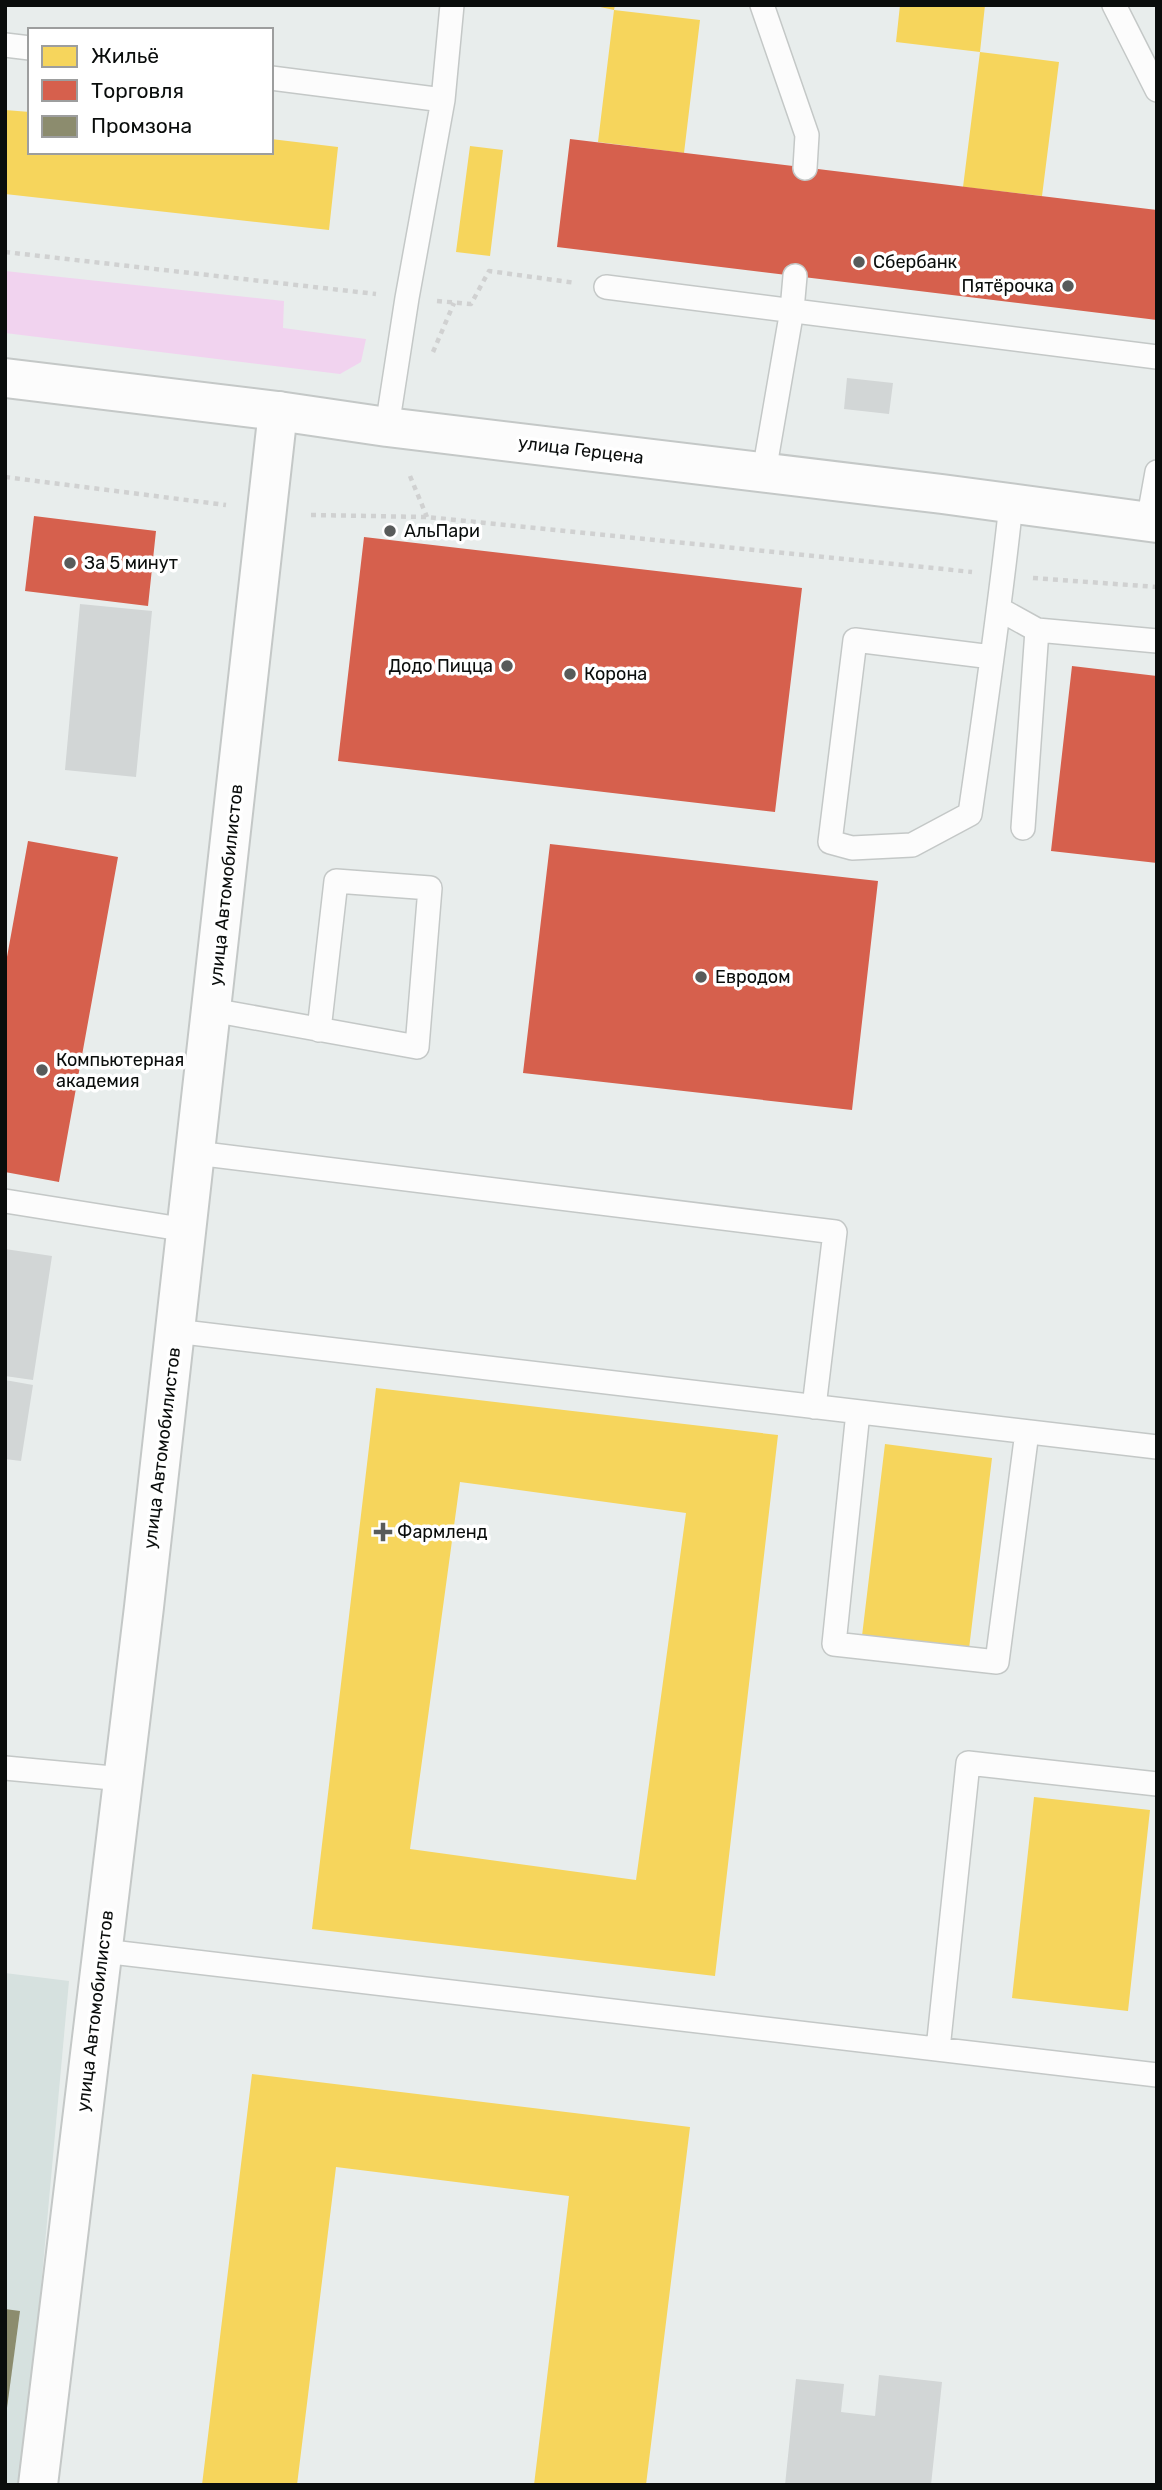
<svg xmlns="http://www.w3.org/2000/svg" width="1162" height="2490" font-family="Rubik,sans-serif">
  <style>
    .built { fill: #d6e1df }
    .green { fill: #f1d3ef }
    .homes { fill: #f6d55c; fill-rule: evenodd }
    .shops { fill: #d6604d }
    .industry { fill: #8c8c6e }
    .building { fill: #d2d6d6 }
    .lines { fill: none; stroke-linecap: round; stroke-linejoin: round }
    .service-casing { stroke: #c4c8c7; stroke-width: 26 }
    .minor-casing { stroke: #c4c8c7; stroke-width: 42 }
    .secondary-casing { stroke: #c4c8c7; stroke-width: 42 }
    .path { stroke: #d0d1d1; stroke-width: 4.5; stroke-dasharray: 5 5; stroke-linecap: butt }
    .service { stroke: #fcfcfc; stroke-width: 23 }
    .minor { stroke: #fcfcfc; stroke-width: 38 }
    .secondary { stroke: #fcfcfc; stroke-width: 38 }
    .poi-dot { fill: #585b5a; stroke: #fff; stroke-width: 2.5 }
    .labels { text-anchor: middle; stroke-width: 7; stroke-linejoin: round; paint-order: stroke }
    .poi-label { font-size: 18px; fill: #0a0d0c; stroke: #fff; text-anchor: start }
    .street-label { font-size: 18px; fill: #0a0d0c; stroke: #fff }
  </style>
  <rect width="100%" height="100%" fill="#e8edec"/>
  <path class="built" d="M 5,1973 L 69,1981 L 23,2485 L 5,2485 Z"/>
  <path class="green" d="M 5,271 L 284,301 L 283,328 L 366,339 L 361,362 L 340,374 L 5,333 Z"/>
  <path class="homes" d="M 591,5 L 615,5 L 614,10 Z
    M 900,5 L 985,5 L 980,52 L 1059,62 L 1042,196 L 963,187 L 980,52 L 896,42 Z
    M 614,10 L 700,20 L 684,153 L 598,142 Z
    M 5,110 L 30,112 L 30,152 L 271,152 L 271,139 L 338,147 L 329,230 L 5,194 Z
    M 470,146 L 503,150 L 490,256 L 456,252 Z
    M 376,1388 L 778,1435 L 715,1976 L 312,1929 ZM 460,1482 L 686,1513 L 636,1880 L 410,1849 Z
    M 885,1444 L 992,1458 L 969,1649 L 862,1636 Z
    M 1034,1797 L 1150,1810 L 1128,2011 L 1012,1998 Z
    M 252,2074 L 690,2127 L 646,2485 L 534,2485 L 569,2196 L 336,2167 L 297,2485 L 202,2485 Z"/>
  <path class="shops" d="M 570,139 L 1157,210 L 1157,320 L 557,247 Z
    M 34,516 L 156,531 L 148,606 L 25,591 Z
    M 364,537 L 802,588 L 775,812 L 338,761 Z
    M 1072,666 L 1157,676 L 1157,863 L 1051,851 Z
    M 28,841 L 118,857 L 59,1182 L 5,1172 L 5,968 Z
    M 550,844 L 878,881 L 852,1110 L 523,1073 Z"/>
  <path class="industry" d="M 5,2309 L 20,2311 L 7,2408 L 5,2408 Z"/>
  <path class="building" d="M 847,378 L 893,383 L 889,414 L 844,409 Z
    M 80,604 L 152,611 L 136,777 L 65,770 Z
    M 5,1249 L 52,1256 L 33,1380 L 5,1376 Z
    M 5,1380 L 33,1385 L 21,1461 L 5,1459 Z
    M 879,2375 L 942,2382 L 931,2485 L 785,2485 L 796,2379 L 844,2384 L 841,2412 L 875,2416 Z"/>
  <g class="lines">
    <g class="service-casing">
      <path id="service" d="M 762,5 L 807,135 L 805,168
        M 1114,5 L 1157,90
        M 5,45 L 30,48
        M 271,78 L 443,100
        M 606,287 L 1157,357
        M 387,427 L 407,298 L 443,100 L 452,5
        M 764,472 L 792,310 L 795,276
        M 1148,522 L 1157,472
        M 999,609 L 1037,630 L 1023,828
        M 1037,630 L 1157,641
        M 992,657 L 855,640 L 830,842 L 852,848 L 912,845 L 970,814 C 985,711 1000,608 1011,504
        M 212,1010 L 417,1047 L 430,888 L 336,881 L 319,1030
        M 196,1153 L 835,1232 L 814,1407
        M 5,1201 L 187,1230
        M 175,1331 L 1157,1447
        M 858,1412 L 834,1644 L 997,1662 L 1027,1432
        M 5,1768 L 123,1779
        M 103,1951 L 1157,2075
        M 938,2049 L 968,1763 L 1157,1784"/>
    </g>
    <g class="minor-casing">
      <path id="minor" d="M 38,2485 L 144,1607 L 278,411"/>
    </g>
    <g class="secondary-casing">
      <path id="secondary" d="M 5,378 L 278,411 L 387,427 L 942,494 L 1157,523"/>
    </g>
    <path class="path" d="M 5,252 L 376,294
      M 437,301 L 471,304 L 489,271 L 576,283
      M 433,352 L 454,303
      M 410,476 L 427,517
      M 5,477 L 226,505
      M 311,515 L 427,517 L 972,572
      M 1033,578 L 1157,587"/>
    <use href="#service" class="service"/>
    <use href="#minor" class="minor"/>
    <use href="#secondary" class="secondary"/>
  </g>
  <g class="poi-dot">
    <circle cx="859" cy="262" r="7"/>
    <circle cx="1068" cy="286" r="7"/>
    <circle cx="390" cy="531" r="7"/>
    <circle cx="70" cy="563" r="7"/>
    <circle cx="507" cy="666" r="7"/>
    <circle cx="570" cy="674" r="7"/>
    <circle cx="701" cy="977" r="7"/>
    <circle cx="42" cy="1070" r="7"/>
    <path d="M379.5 1521.5h7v7h7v7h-7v7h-7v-7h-7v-7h7z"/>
  </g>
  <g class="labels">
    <g class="poi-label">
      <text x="873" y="268">Сбербанк</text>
      <text x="1054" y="292" text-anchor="end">Пятёрочка</text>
      <text x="404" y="537">АльПари</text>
      <text x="84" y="569">За 5 минут</text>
      <text x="493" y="672" text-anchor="end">Додо Пицца</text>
      <text x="584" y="680">Корона</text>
      <text x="715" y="983">Евродом</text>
      <text x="56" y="1066">Компьютерная<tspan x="56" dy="21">академия</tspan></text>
      <text x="397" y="1538">Фармленд</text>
    </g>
    <g class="street-label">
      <text transform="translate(581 450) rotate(7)" y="6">улица Герцена</text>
      <text transform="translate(226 885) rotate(-84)" y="6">улица Автомобилистов</text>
      <text transform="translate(162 1448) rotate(-83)" y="6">улица Автомобилистов</text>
      <text transform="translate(95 2011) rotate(-83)" y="6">улица Автомобилистов</text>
    </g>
  </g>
  <rect width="1162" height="2490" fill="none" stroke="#0a0d0c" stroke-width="14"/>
  <rect x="28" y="28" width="245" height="126" fill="#ffffff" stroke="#9d9e9e" stroke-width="2"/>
  <rect x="42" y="46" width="35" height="21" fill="#f6d55c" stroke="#9d9e9e" stroke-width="2"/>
  <text x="91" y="63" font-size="21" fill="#0a0d0c">Жильё</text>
  <rect x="42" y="80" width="35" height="21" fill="#d6604d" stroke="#9d9e9e" stroke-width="2"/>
  <text x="91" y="98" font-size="21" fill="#0a0d0c">Торговля</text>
  <rect x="42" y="116" width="35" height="21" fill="#8c8c6e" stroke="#9d9e9e" stroke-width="2"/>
  <text x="91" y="133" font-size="21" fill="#0a0d0c">Промзона</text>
</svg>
